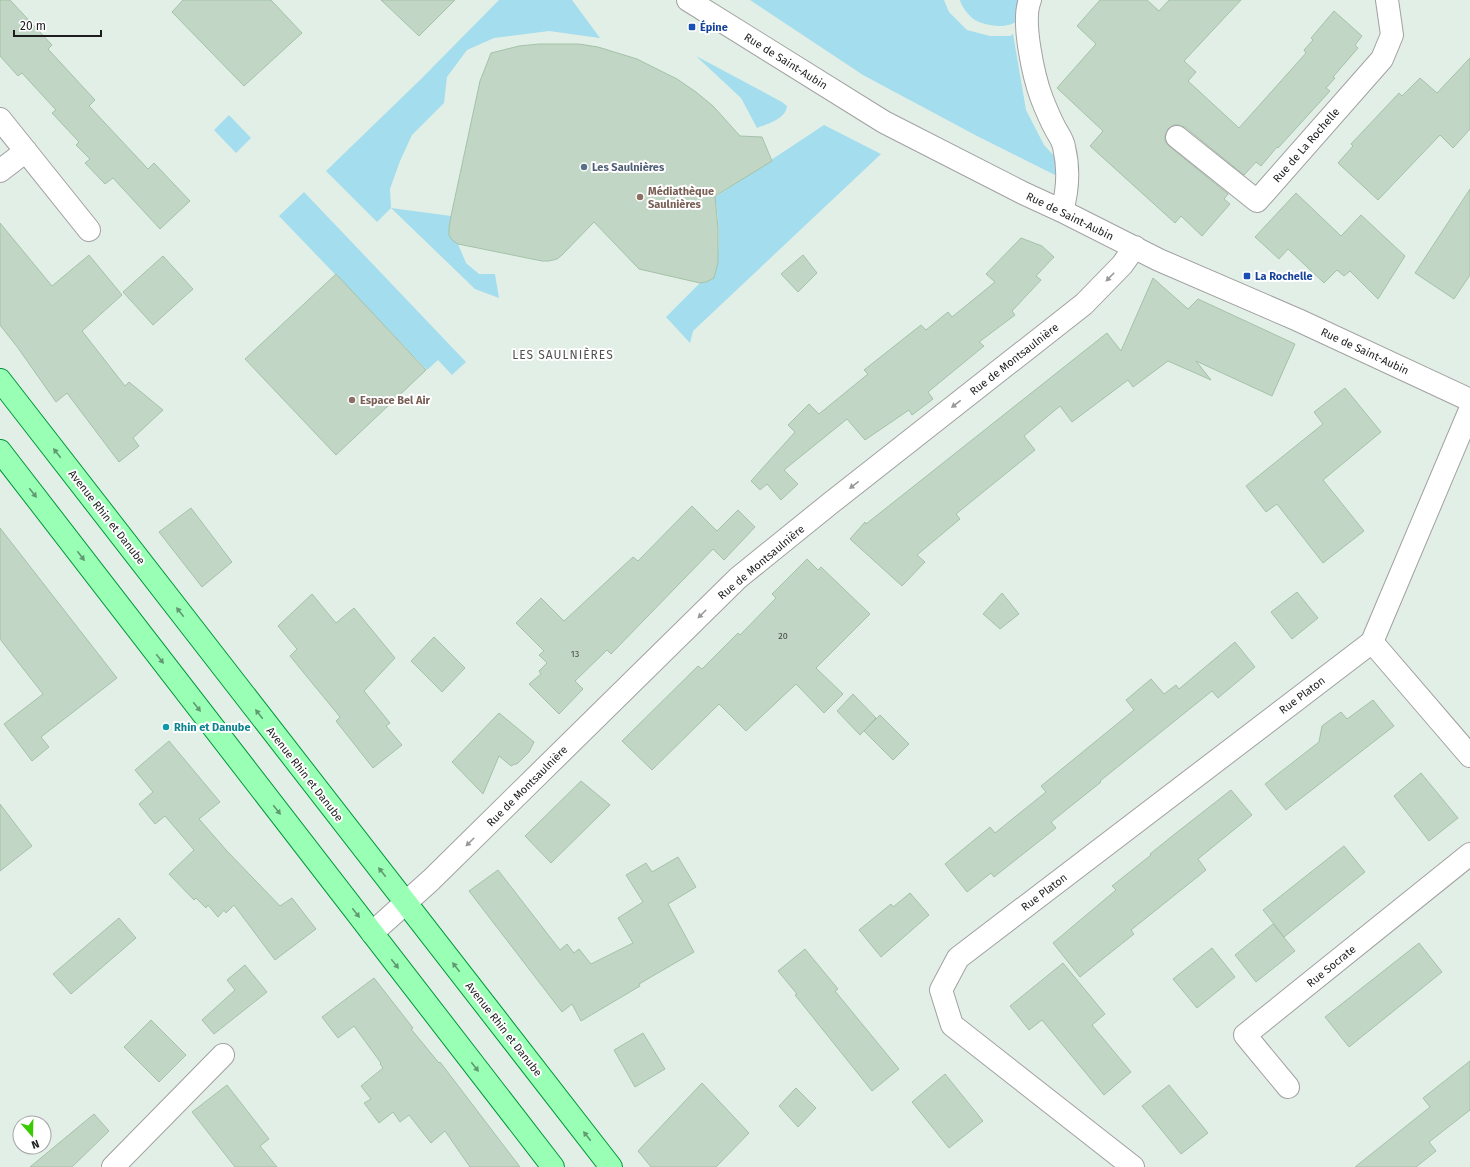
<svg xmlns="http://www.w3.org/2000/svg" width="1470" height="1167" font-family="'Fira Sans',sans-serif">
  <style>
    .grass { fill: #a4dded }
    .building { fill: #c2d6c5; stroke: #a4c2a8 }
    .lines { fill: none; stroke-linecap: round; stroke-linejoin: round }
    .street-casing { stroke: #a1a1a1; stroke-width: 24 }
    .primary-casing { stroke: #00973a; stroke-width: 24 }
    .street { stroke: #fff; stroke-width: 22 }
    .primary { stroke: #98ffb5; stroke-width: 22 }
    .oneway { fill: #999 }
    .oneway2 { fill: #619971 }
    .transit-dot { fill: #1a4fb4; stroke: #fff; stroke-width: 1.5 }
    .service-dot { fill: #5c6f8a; stroke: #fff; stroke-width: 1.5 }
    .education-dot { fill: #8d6e63; stroke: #fff; stroke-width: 1.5 }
    .culture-dot { fill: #0f9aa8; stroke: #fff; stroke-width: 1.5 }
    .labels { text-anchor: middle; stroke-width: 4; stroke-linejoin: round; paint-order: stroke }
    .number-label { font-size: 9px; fill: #464b47 }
    .transit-label { font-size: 11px; font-weight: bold; fill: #164399; stroke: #fff; text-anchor: start }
    .street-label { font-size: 11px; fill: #1d1d1d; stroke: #fff }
    .service-label { font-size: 11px; font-weight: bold; fill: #4e5e75; stroke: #fff; text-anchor: start }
    .education-label { font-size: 11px; font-weight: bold; fill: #785e54; stroke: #fff; text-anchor: start }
    .culture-label { font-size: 11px; font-weight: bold; fill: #0d838f; stroke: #fff; text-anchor: start }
    .neighbourhood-label { font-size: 12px; letter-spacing: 1px; fill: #505050; stroke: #fff }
  </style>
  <rect width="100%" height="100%" fill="#e2efe7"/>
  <path class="grass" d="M 499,0 L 572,0 L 600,38 L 549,31 L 494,38 L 467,50 L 447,77 L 444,103 L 412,135 L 400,161 L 390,189 L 391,208 L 451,216 L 449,235 L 458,244 L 466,263 L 479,274 L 495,274 L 499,298 L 475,289 L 391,208 L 377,222 L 326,171 L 420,80 Z
    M 750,0 L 944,0 L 949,12 L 967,30 L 990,36 L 1010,36 L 1013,34 L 1026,110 L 1044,145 L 1056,158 L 1059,168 L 1055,175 L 977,136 L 863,75 Z
    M 960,0 L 1017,0 L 1027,7 C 1025,11 1024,15 1021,18 C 1011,29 989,27 977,21 C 971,19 961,6 960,0 Z
    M 696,56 L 782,102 L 787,106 C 786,119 767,124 757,128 L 741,98 Z
    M 229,115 L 251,138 L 236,153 L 214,130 Z
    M 824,125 L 881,154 L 693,331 L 690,343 L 666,317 L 700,283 L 706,282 L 715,276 C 720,251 720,223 715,197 Z
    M 304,192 L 466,362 L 452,375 L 438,360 L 427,370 L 279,216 Z"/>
  <path class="building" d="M 0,0 L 10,0 L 52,45 L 48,49 L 95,100 L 89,106 L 148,169 L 154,163 L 190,201 L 160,229 L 113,178 L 105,184 L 85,163 L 90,159 L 76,145 L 79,142 L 52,113 L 56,110 L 22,73 L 18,76 L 0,56 Z
    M 183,0 L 271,0 L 302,33 L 244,86 L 172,12 Z
    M 381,0 L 455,0 L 419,36 Z
    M 1100,0 L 1147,0 L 1159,11 L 1169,0 L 1241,0 L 1184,61 L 1196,72 L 1188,81 L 1239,128 L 1306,53 L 1304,50 L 1313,40 L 1311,38 L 1334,11 L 1362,36 L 1355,45 L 1358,48 L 1333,77 L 1335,78 L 1326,88 L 1330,91 L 1278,148 L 1277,147 L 1261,166 L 1256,162 L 1244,175 L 1185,127 L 1178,125 L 1173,125 L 1168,129 L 1165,136 L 1165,141 L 1169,146 L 1228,194 L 1224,199 L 1230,204 L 1202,236 L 1181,216 L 1175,223 L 1090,146 L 1103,131 L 1057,88 L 1096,44 L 1077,26 Z
    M 539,44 L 579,44 L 598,47 L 637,59 L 677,79 L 696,92 L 713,106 L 740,136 L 762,137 L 772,161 L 715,196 L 718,229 L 718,262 L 714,278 L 706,282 L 700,283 L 639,269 L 594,222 L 562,255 L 557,259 L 549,261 L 542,261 L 458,244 L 452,240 L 449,235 L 449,228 L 451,216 L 480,81 L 491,53 L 519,46 Z
    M 1470,58 L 1470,129 L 1453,148 L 1440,135 L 1378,200 L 1338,163 L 1353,146 L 1351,144 L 1399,93 L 1402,96 L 1420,78 L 1437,93 Z
    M 1470,189 L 1470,275 L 1454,299 L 1415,273 Z
    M 1296,193 L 1341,236 L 1361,215 L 1405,256 L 1378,299 L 1350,271 L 1344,276 L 1337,270 L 1324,283 L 1288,249 L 1279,259 L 1255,237 Z
    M 0,223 L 52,286 L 89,255 L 122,295 L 82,331 L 125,386 L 129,382 L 163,410 L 133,438 L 139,446 L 119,462 L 67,393 L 56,402 L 18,348 L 0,325 Z
    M 1021,238 L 1042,246 L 1054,257 L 1036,276 L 1041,280 L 1012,311 L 1015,315 L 979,342 L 984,346 L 928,392 L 933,399 L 912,415 L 909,410 L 865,440 L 847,419 L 784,470 L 798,484 L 781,500 L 767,484 L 760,490 L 751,481 L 795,432 L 788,425 L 809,404 L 819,414 L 868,374 L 864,370 L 921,325 L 926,330 L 948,312 L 952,317 L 995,282 L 986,274 Z
    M 803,255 L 817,273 L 798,292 L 781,274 Z
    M 163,256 L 193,289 L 153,325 L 123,292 Z
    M 336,274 L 426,370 L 336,455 L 245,359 Z
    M 1153,278 L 1188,309 L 1198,299 L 1295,344 L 1272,396 L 1196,361 L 1211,380 L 1168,361 L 1133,387 L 1128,380 L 1072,422 L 1060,406 L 1024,436 L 1035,450 L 956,514 L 960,519 L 917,555 L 925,562 L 902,586 L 850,539 L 865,522 L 866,524 L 1107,333 L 1121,351 Z
    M 1345,388 L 1381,432 L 1323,480 L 1364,531 L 1323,563 L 1277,504 L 1266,512 L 1246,486 L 1323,424 L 1314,412 Z
    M 692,506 L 717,531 L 738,510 L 755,527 L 724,560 L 713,549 L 611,654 L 607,650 L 575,681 L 583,689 L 559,714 L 529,684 L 541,674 L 539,671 L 547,663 L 539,655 L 544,651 L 516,623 L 541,598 L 564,621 L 633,557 L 638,561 Z
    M 191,508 L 232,562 L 202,587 L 159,532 Z
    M 0,528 L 117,678 L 41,737 L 49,747 L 32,761 L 4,724 L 43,694 L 0,639 Z
    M 807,559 L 818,570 L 821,567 L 870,614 L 816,668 L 843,694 L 824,713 L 796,684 L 746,731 L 719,704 L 652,770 L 622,741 L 698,666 L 702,669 L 738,633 L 740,635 L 776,598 L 772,594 Z
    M 1297,592 L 1318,618 L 1292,639 L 1271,612 Z
    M 1002,593 L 1019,614 L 1000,629 L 983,614 Z
    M 312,594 L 336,623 L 354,608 L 395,658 L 364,691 L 390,723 L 386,726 L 402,745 L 373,768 L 336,721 L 340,717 L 290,656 L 297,649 L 278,626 Z
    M 434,637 L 465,668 L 442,692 L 411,661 Z
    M 1235,642 L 1255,667 L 1218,698 L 1212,691 L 1100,781 L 1101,782 L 1051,822 L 1056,828 L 994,877 L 991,873 L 967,892 L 945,864 L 990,827 L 995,833 L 1046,792 L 1041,786 L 1134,710 L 1126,700 L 1151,679 L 1164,694 L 1176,685 L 1179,689 Z
    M 853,694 L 876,718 L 860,735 L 837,711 Z
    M 1373,700 L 1394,726 L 1286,810 L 1265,784 L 1319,742 L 1322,726 L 1341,712 L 1347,719 Z
    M 499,713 L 534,742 L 529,752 L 517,764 L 515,764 L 511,766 L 499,756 L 483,794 L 452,762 Z
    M 880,715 L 909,744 L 893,760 L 864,731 Z
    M 169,741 L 220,802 L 199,819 L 227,851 L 280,906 L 292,898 L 316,929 L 275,960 L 234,905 L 226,913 L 224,910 L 218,917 L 208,905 L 206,908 L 196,898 L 194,900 L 169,874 L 194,850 L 165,816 L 155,824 L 139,804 L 153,792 L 135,770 Z
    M 1421,773 L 1458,818 L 1429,841 L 1394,796 Z
    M 581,781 L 610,805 L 551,863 L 525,836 Z
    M 1231,790 L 1252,815 L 1198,859 L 1206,870 L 1131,930 L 1134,934 L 1080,977 L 1053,943 L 1116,890 L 1112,886 L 1151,855 L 1150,854 L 1171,837 Z
    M 0,804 L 32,846 L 0,871 Z
    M 1344,846 L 1365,872 L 1284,937 L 1263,910 Z
    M 678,857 L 696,887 L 668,904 L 694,952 L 639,984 L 640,986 L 581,1021 L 572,1004 L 562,1012 L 469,891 L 498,870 L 560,950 L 567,944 L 574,953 L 579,949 L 591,964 L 633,943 L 618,918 L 643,902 L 626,875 L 646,863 L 652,872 Z
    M 910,893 L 929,915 L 881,957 L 859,930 L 891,904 L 893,907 Z
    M 119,918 L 136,938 L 71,994 L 53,974 Z
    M 1273,924 L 1295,951 L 1256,982 L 1235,955 Z
    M 1419,943 L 1442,972 L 1349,1047 L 1325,1017 Z
    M 1212,948 L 1235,977 L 1197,1008 L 1173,979 Z
    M 805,949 L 838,989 L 835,991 L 899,1069 L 872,1091 L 795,995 L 797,994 L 778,971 Z
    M 1063,963 L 1105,1014 L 1092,1025 L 1131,1072 L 1104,1095 L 1042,1020 L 1029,1030 L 1010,1006 Z
    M 245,965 L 267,992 L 214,1034 L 202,1020 L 235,990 L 227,980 Z
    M 374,978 L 413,1028 L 411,1029 L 439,1063 L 440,1062 L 520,1167 L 470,1167 L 445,1131 L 431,1143 L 409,1115 L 400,1122 L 393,1112 L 379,1123 L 364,1103 L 371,1099 L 361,1086 L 383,1068 L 380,1064 L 381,1063 L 354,1026 L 338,1038 L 322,1017 Z
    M 151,1020 L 186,1055 L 159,1082 L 124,1047 Z
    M 643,1033 L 665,1069 L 635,1087 L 614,1050 Z
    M 1470,1061 L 1470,1110 L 1429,1142 L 1436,1151 L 1416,1167 L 1355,1167 L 1430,1107 L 1423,1098 Z
    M 945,1074 L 983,1121 L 949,1148 L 912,1102 Z
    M 702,1083 L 749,1133 L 716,1167 L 651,1167 L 638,1151 Z
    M 227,1085 L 269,1139 L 260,1146 L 277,1167 L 235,1167 L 192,1112 Z
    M 1169,1085 L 1208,1133 L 1181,1154 L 1142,1106 Z
    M 796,1088 L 816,1108 L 798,1127 L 779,1106 Z
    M 94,1114 L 109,1131 L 72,1167 L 30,1167 Z"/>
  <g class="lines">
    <g class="street-casing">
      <path id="street" d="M 688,0 L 884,122 L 1023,193 L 1062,211 L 1159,260 L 1298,320 L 1470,400
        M 1030,0 C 1021,21 1034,78 1042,99 C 1046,109 1050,119 1055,128 C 1058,134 1063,140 1064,147 C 1069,168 1068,190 1062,211
        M 0,119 L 89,230
        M 1177,137 L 1257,201 L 1382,59 L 1392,35 L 1387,0
        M 0,171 L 26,151
        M 1372,642 L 1470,756
        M 372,933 L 431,880 L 738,578 L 832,502 L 1084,304 L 1122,265 L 1135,247
        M 1288,1087 L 1245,1035 L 1470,854
        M 113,1167 L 223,1055
        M 1133,1167 L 952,1025 L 941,990 L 958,958 L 1372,642 L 1470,410"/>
    </g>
    <g class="primary-casing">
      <path id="primary" d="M 0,380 L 611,1167
        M 0,451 L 553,1167"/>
    </g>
    <use href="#street" class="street"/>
    <use href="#primary" class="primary"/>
  </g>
  <defs><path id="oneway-solid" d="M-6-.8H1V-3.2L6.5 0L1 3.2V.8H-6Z"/></defs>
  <g class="oneway">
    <use href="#oneway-solid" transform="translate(1110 277) rotate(134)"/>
    <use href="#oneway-solid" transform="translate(956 404) rotate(142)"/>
    <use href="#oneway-solid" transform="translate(854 485) rotate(142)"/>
    <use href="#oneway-solid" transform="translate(702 614) rotate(135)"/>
    <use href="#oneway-solid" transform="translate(470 842) rotate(135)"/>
  </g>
  <g class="oneway2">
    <use href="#oneway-solid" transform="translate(57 453) rotate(-128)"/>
    <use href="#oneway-solid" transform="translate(33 493) rotate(52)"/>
    <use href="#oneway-solid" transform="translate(81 556) rotate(53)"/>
    <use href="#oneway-solid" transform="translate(180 612) rotate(-128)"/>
    <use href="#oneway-solid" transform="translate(160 659) rotate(52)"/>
    <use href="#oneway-solid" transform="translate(197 707) rotate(52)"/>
    <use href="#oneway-solid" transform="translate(259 714) rotate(-128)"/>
    <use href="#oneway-solid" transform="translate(277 810) rotate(52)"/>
    <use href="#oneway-solid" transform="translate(382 872) rotate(-128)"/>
    <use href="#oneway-solid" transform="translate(356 913) rotate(52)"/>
    <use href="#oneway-solid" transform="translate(395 964) rotate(52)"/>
    <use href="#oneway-solid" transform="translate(456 967) rotate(-128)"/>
    <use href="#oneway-solid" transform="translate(475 1067) rotate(52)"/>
    <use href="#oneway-solid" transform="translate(587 1136) rotate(-128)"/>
  </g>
  <g class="transit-dot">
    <rect x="688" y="23" width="8" height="8" rx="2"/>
    <rect x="1243" y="272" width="8" height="8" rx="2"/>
  </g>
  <circle class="service-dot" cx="584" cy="167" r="4"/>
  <g class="education-dot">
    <circle cx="640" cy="197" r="4"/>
    <circle cx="352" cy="400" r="4"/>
  </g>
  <circle class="culture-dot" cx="166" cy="727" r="4"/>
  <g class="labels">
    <g class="number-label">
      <text x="783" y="639">20</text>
      <text x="575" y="657">13</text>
    </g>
    <g class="transit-label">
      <text x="700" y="31">Épine</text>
      <text x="1255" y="280">La Rochelle</text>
    </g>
    <g class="street-label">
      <text transform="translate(786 61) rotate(32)" y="4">Rue de Saint-Aubin</text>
      <text transform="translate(1306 145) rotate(-49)" y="4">Rue de La Rochelle</text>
      <text transform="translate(1070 216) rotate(26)" y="4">Rue de Saint-Aubin</text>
      <text transform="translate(1365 351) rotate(25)" y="4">Rue de Saint-Aubin</text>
      <text transform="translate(1014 359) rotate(-38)" y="4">Rue de Montsaulnière</text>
      <text transform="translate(107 517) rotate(52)" y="4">Avenue Rhin et Danube</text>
      <text transform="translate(761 562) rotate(-40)" y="4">Rue de Montsaulnière</text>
      <text transform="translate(1302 695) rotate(-37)" y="4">Rue Platon</text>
      <text transform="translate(305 774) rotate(52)" y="4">Avenue Rhin et Danube</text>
      <text transform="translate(527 786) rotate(-45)" y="4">Rue de Montsaulnière</text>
      <text transform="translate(1044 892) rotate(-37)" y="4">Rue Platon</text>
      <text transform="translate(1331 966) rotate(-39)" y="4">Rue Socrate</text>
      <text transform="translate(504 1029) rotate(52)" y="4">Avenue Rhin et Danube</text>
    </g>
    <g class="service-label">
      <text x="592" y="171">Les Saulnières</text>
    </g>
    <g class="education-label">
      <text x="648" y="195">Médiathèque<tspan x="648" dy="13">Saulnières</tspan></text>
      <text x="360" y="404">Espace Bel Air</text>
    </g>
    <g class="culture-label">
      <text x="174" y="731">Rhin et Danube</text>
    </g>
    <g class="neighbourhood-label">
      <text x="563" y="359">LES SAULNIÈRES</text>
    </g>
  </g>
  <g transform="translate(32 1135) rotate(160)"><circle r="19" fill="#ffffff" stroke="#a5a5a5"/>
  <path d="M0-3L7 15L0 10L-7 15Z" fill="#39cb00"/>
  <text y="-6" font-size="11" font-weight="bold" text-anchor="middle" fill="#1d1d1d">N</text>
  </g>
  <path d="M14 30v6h87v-6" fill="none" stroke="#1d1d1d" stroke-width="2"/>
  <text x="20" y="30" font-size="12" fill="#1d1d1d" stroke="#ffffff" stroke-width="3" paint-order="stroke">20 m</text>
</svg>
